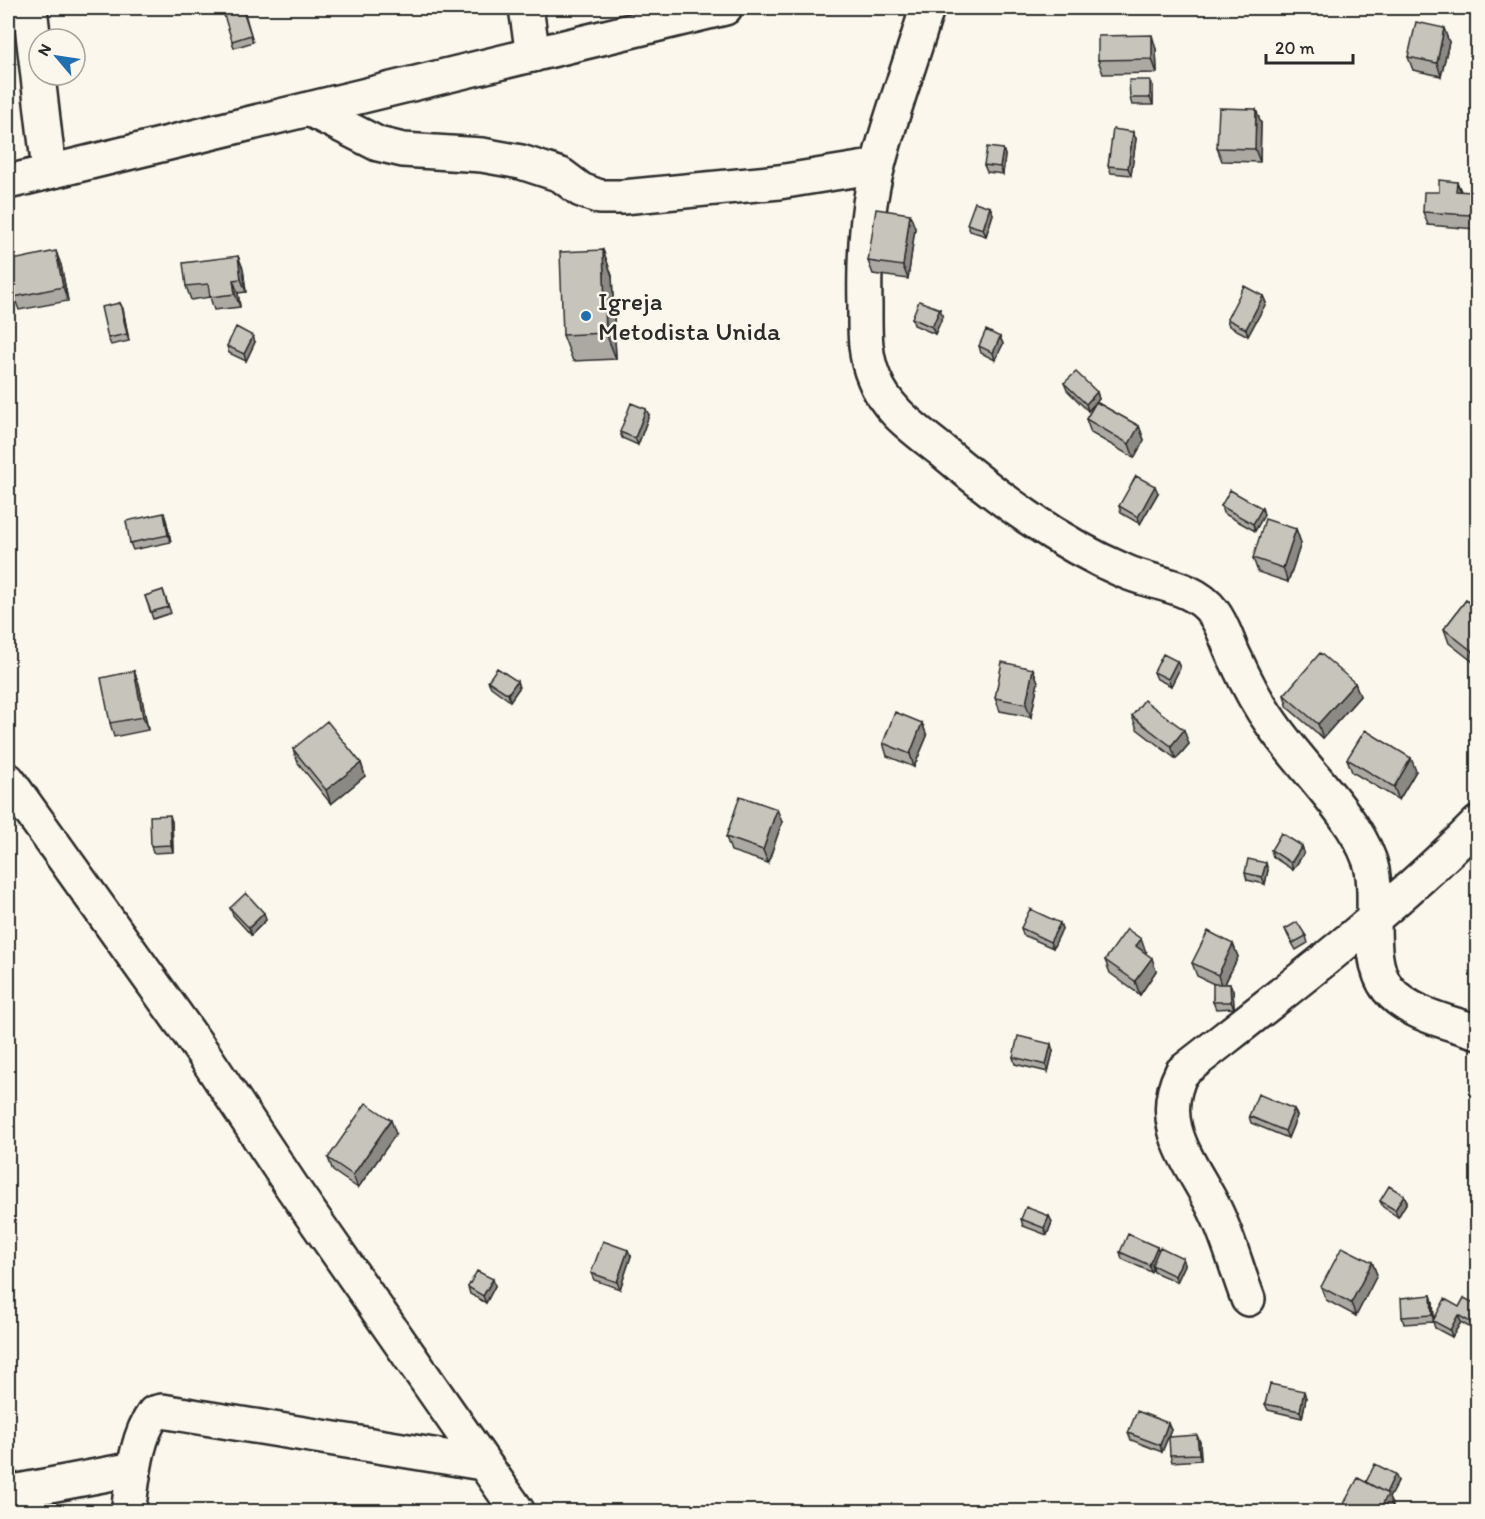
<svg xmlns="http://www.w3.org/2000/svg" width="1485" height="1519" font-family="Itim,sans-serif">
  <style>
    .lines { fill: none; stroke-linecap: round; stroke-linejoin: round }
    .minor-casing { stroke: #2b2b2b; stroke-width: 38 }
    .tertiary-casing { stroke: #2b2b2b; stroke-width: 38 }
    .minor { stroke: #fbf7ec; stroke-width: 33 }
    .tertiary { stroke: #fbf7ec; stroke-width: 33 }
    .wall { fill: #aba9a2; stroke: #2b2b2b; stroke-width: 1.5 }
    .shaded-wall { fill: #8b8984; stroke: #2b2b2b; stroke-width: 1.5 }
    .building { fill: #c7c4bc; stroke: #2b2b2b; stroke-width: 1.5 }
    .poi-dot { fill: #1f6fb2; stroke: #fbf7ec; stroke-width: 2 }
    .labels { text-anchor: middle; stroke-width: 5; stroke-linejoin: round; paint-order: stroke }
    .poi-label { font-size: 26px; fill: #2b2b2b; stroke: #fbf7ec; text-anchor: start }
  </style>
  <rect width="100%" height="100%" fill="#fbf7ec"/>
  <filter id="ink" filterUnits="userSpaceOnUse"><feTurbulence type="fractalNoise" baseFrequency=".0167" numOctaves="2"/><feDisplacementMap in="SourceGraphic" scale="12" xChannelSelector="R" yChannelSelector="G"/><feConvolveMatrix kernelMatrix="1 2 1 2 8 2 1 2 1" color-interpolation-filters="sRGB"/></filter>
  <g filter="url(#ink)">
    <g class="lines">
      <g class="minor-casing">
        <path id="minor" d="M 30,8 L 49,171
          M 526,8 L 533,55
          M 927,8 C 910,67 886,126 873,186 C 865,226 864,266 865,306 C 865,331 864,355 874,378 C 886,410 915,429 941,450 C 998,498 1055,541 1124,571 C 1152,584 1194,585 1213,612 C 1224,626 1228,645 1236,660 C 1246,682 1258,705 1272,724 C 1300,765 1353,814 1369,859 C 1382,892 1363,958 1388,989 C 1408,1014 1449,1022 1478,1032
          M 309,109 L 378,144 L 403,150 L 482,155 L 521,162 L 561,175 L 581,190 L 600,197 L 623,197 L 779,182 L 878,166
          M 8,780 L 205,1056 L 292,1187 L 518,1512
          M 1248,1299 C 1237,1270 1229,1239 1216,1212 C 1194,1165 1154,1126 1182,1072 C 1284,992 1387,915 1478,823
          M 8,1493 L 134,1469
          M 128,1512 C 133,1480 135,1439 154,1413 L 162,1411 L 482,1463"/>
      </g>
      <g class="tertiary-casing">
        <path id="tertiary" d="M 8,182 L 725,8"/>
      </g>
      <use href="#minor" class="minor"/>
      <use href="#tertiary" class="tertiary"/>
    </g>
    <path class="wall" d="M 246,17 L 253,42 L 234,48 L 232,41 Z
      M 1449,42 L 1441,76 L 1413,70 L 1408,57 Z
      M 1156,49 L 1157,73 L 1103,74 L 1098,60 Z
      M 1153,86 L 1153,105 L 1132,105 L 1130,98 Z
      M 1261,123 L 1260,162 L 1222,161 L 1217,148 Z
      M 1136,139 L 1131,175 L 1111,173 L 1108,166 Z
      M 1003,149 L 1005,155 L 1003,174 L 987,172 L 984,165 Z
      M 1457,182 L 1461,191 L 1476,206 L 1475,229 L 1428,225 L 1423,212 L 1439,192 Z
      M 990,207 L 993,214 L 986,236 L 970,231 L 967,224 Z
      M 915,228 L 908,279 L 873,274 L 868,261 Z
      M 603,250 L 612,276 L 616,359 L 573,361 L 563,335 Z
      M 238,256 L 243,269 L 246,292 L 238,293 L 240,307 L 214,310 L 210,297 L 191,300 L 186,286 Z
      M 61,265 L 68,301 L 19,310 L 14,297 Z
      M 1263,296 L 1266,303 L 1248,336 L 1229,326 L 1227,319 Z
      M 120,303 L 123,309 L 129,341 L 111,345 L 108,338 Z
      M 943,316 L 935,334 L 914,325 L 912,318 Z
      M 1000,337 L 1003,344 L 995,360 L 981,353 L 979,346 Z
      M 255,342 L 246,361 L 229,353 L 227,346 Z
      M 1064,383 L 1097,392 L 1099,399 L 1096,402 L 1139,426 L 1144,440 L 1134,458 L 1091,433 L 1086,419 L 1096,402 L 1088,411 L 1067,390 Z
      M 649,415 L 638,445 L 622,438 L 620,432 Z
      M 1158,493 L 1140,524 L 1121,513 L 1119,506 Z
      M 1221,506 L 1262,508 L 1264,515 L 1255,531 L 1223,513 Z
      M 166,520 L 171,542 L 133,550 L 130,543 Z
      M 1296,529 L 1301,543 L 1288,582 L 1258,572 L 1253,558 Z
      M 163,590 L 171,613 L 153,619 L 145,596 Z
      M 1466,600 L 1477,665 L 1449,643 L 1444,629 Z
      M 1177,661 L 1180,668 L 1171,686 L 1157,679 L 1154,672 Z
      M 1033,669 L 1038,682 L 1031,717 L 1000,711 L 995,698 Z
      M 134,671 L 139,684 L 148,730 L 114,737 L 110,723 Z
      M 488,681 L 517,681 L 519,688 L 510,701 L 491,687 Z
      M 1355,683 L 1360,696 L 1323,738 L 1288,708 L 1284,695 Z
      M 1132,716 L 1189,744 L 1176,759 L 1137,729 Z
      M 922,723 L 927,736 L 914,767 L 887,756 L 883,743 Z
      M 293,749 L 361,763 L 365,776 L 331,804 L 298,763 Z
      M 1347,759 L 1416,771 L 1399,800 L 1352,772 Z
      M 172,822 L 173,852 L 153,853 L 151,846 Z
      M 782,822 L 768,863 L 731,851 L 726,837 Z
      M 1302,846 L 1304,853 L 1293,870 L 1273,857 L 1271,850 Z
      M 1268,870 L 1265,884 L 1247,880 L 1245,873 Z
      M 230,908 L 266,920 L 251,935 L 233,915 Z
      M 1060,923 L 1062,929 L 1053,948 L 1023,935 L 1021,928 Z
      M 1285,929 L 1306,936 L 1308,943 L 1296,950 L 1288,936 Z
      M 1233,944 L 1238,957 L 1225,984 L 1230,984 L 1233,991 L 1234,1008 L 1216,1009 L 1213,1002 L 1214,984 L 1197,976 L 1192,963 Z
      M 1146,952 L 1145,953 L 1156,971 L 1140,995 L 1110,973 L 1105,960 Z
      M 1053,1051 L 1048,1072 L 1015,1064 L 1013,1057 Z
      M 1294,1109 L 1297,1116 L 1288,1138 L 1251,1123 L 1249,1116 Z
      M 396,1134 L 358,1188 L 333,1171 L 328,1158 Z
      M 1404,1195 L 1407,1202 L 1398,1217 L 1383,1207 L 1380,1201 Z
      M 1049,1216 L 1052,1222 L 1047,1235 L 1023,1226 L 1021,1219 Z
      M 1157,1247 L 1159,1250 L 1183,1258 L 1185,1265 L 1177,1282 L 1154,1272 L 1153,1268 L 1151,1272 L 1122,1259 L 1120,1252 Z
      M 631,1256 L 620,1289 L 594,1280 L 591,1273 Z
      M 1372,1262 L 1377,1275 L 1356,1316 L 1326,1300 L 1321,1287 Z
      M 495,1286 L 486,1303 L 470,1294 L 468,1287 Z
      M 1431,1295 L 1433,1302 L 1434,1318 L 1459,1307 L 1464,1298 L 1472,1329 L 1461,1322 L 1452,1337 L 1435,1328 L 1433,1322 L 1404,1324 L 1402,1317 Z
      M 1306,1398 L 1302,1418 L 1268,1410 L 1265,1404 Z
      M 1171,1430 L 1162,1452 L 1131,1440 L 1128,1433 Z
      M 1200,1442 L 1201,1460 L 1172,1462 L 1170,1455 Z
      M 1398,1481 L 1389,1498 L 1393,1507 L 1390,1512 L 1344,1512 L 1342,1507 L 1366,1482 Z"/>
    <path class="shaded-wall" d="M 1444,28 L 1449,42 L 1441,76 L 1437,63 Z
      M 1152,35 L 1156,49 L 1157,73 L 1152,59 Z
      M 1150,80 L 1153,86 L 1153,105 L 1150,98 Z
      M 1256,109 L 1261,123 L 1260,162 L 1255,149 Z
      M 1133,132 L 1136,139 L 1131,175 L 1128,168 Z
      M 1003,149 L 1005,155 L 1003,174 L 1000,167 Z
      M 1457,182 L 1462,195 L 1456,191 Z
      M 1472,192 L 1476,206 L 1475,229 L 1470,215 Z
      M 990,207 L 993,214 L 986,236 L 983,229 Z
      M 910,214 L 915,228 L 908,279 L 903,266 Z
      M 603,250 L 612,276 L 616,359 L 606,333 Z
      M 56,251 L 61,265 L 68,301 L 63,287 Z
      M 238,256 L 243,269 L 246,292 L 241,279 Z
      M 233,280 L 238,293 L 240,307 L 235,294 Z
      M 1263,296 L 1266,303 L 1248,336 L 1246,329 Z
      M 120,303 L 123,309 L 129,341 L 127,334 Z
      M 940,309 L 943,316 L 935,334 L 932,327 Z
      M 253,336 L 255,342 L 246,361 L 244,354 Z
      M 1000,337 L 1003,344 L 995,360 L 993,353 Z
      M 1097,392 L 1099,399 L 1088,411 L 1086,404 Z
      M 646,409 L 649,415 L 638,445 L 635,438 Z
      M 1139,426 L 1144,440 L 1134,458 L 1129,444 Z
      M 1155,486 L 1158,493 L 1140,524 L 1138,517 Z
      M 1262,508 L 1264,515 L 1255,531 L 1253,524 Z
      M 164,513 L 166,520 L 171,542 L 168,535 Z
      M 1296,529 L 1301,543 L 1288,582 L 1283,568 Z
      M 1478,644 L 1477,665 L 1472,651 Z
      M 1177,661 L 1180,668 L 1171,686 L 1168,679 Z
      M 1033,669 L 1038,682 L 1031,717 L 1026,704 Z
      M 134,671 L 139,684 L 148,730 L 143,717 Z
      M 517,681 L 519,688 L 510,701 L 508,694 Z
      M 1355,683 L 1360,696 L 1323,738 L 1318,724 Z
      M 922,723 L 927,736 L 914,767 L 910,754 Z
      M 1184,730 L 1189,744 L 1176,759 L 1171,746 Z
      M 1411,758 L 1416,771 L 1399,800 L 1394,787 Z
      M 361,763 L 365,776 L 331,804 L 326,790 Z
      M 777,809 L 782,822 L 768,863 L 763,850 Z
      M 170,815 L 172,822 L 173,852 L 171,845 Z
      M 1302,846 L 1304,853 L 1293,870 L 1291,863 Z
      M 1266,863 L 1268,870 L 1265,884 L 1262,877 Z
      M 264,913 L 266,920 L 251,935 L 249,928 Z
      M 1060,923 L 1062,929 L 1053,948 L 1050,942 Z
      M 1141,939 L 1146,952 L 1141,960 L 1136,946 Z
      M 1233,944 L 1238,957 L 1222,989 L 1218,975 Z
      M 1152,958 L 1156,971 L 1140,995 L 1135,981 Z
      M 1230,984 L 1233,991 L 1234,1008 L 1231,1002 Z
      M 1051,1044 L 1053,1051 L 1048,1072 L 1046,1065 Z
      M 1294,1109 L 1297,1116 L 1288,1138 L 1285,1131 Z
      M 391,1120 L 396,1134 L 358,1188 L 353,1175 Z
      M 1404,1195 L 1407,1202 L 1398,1217 L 1395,1210 Z
      M 1049,1216 L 1052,1222 L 1047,1235 L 1044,1228 Z
      M 1157,1247 L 1160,1253 L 1152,1265 L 1153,1268 L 1151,1272 L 1149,1265 Z
      M 628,1250 L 631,1256 L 620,1289 L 617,1282 Z
      M 1183,1258 L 1185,1265 L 1177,1282 L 1175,1276 Z
      M 1372,1262 L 1377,1275 L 1356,1316 L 1351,1303 Z
      M 493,1279 L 495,1286 L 486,1303 L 483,1296 Z
      M 1431,1295 L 1433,1302 L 1434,1322 L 1432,1315 Z
      M 1478,1308 L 1478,1319 L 1472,1329 L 1470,1322 Z
      M 1458,1315 L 1461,1322 L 1452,1337 L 1450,1330 Z
      M 1304,1391 L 1306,1398 L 1302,1418 L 1300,1411 Z
      M 1168,1423 L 1171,1430 L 1162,1452 L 1160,1445 Z
      M 1197,1435 L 1200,1442 L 1201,1460 L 1199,1454 Z
      M 1395,1474 L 1398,1481 L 1389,1498 L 1393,1507 L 1390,1512 L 1378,1512 L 1386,1493 Z"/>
    <path class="building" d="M 243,10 L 251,35 L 232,41 L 224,15 Z
      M 1416,22 L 1444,28 L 1437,63 L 1408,57 Z
      M 1152,35 L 1152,59 L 1098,60 L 1098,36 Z
      M 1129,80 L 1150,80 L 1150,98 L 1130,98 Z
      M 1219,108 L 1256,109 L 1255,149 L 1217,148 Z
      M 1113,129 L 1133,132 L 1128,168 L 1108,166 Z
      M 987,147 L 1003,149 L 1000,167 L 984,165 Z
      M 1439,180 L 1457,182 L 1456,191 L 1472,192 L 1470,215 L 1423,212 L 1424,192 L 1439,192 Z
      M 975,202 L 990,207 L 983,229 L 967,224 Z
      M 876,209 L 910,214 L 903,266 L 868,261 Z
      M 603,250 L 606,333 L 563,335 L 560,252 Z
      M 56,251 L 63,287 L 14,297 L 8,261 Z
      M 238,256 L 241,279 L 233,280 L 235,294 L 210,297 L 208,284 L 186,286 L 183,263 Z
      M 1244,286 L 1263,296 L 1246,329 L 1227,319 Z
      M 919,301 L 940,309 L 932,327 L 912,318 Z
      M 120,303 L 127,334 L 108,338 L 101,307 Z
      M 236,327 L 253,336 L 244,354 L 227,346 Z
      M 986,330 L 1000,337 L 993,353 L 979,346 Z
      M 1076,372 L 1097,392 L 1086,404 L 1064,383 Z
      M 1096,402 L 1139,426 L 1129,444 L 1086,419 Z
      M 631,403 L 646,409 L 635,438 L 620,432 Z
      M 1136,476 L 1155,486 L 1138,517 L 1119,506 Z
      M 1230,490 L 1262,508 L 1253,524 L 1221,506 Z
      M 164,513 L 168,535 L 130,543 L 126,521 Z
      M 1265,519 L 1296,529 L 1283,568 L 1253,558 Z
      M 163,590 L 168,607 L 151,612 L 145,596 Z
      M 1466,600 L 1478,609 L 1478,644 L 1472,651 L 1444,629 Z
      M 1320,653 L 1355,683 L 1318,724 L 1284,695 Z
      M 1163,654 L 1177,661 L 1168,679 L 1154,672 Z
      M 1002,662 L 1033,669 L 1026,704 L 995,698 Z
      M 497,668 L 517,681 L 508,694 L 488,681 Z
      M 134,671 L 143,717 L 110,723 L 101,678 Z
      M 1144,700 L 1184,730 L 1171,746 L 1132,716 Z
      M 895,712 L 922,723 L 910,754 L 883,743 Z
      M 327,721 L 361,763 L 326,790 L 293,749 Z
      M 1365,730 L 1411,758 L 1394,787 L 1347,759 Z
      M 740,796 L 777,809 L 763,850 L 726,837 Z
      M 170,815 L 171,845 L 151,846 L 150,816 Z
      M 1281,833 L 1302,846 L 1291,863 L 1271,850 Z
      M 1248,859 L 1266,863 L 1262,877 L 1245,873 Z
      M 246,893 L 264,913 L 249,928 L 230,908 Z
      M 1030,909 L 1060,923 L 1050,942 L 1021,928 Z
      M 1297,922 L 1306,936 L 1293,943 L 1285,929 Z
      M 1127,929 L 1141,939 L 1136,946 L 1152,958 L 1135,981 L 1105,960 Z
      M 1208,931 L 1233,944 L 1218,975 L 1192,963 Z
      M 1213,984 L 1230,984 L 1231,1002 L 1213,1002 Z
      M 1018,1036 L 1051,1044 L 1046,1065 L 1013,1057 Z
      M 1258,1094 L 1294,1109 L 1285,1131 L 1249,1116 Z
      M 366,1103 L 391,1120 L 353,1175 L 328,1158 Z
      M 1389,1186 L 1404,1195 L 1395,1210 L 1380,1201 Z
      M 1026,1207 L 1049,1216 L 1044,1228 L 1021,1219 Z
      M 1128,1234 L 1157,1247 L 1149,1265 L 1120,1252 Z
      M 603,1241 L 628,1250 L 617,1282 L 591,1273 Z
      M 1160,1247 L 1183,1258 L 1175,1276 L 1152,1265 Z
      M 1342,1247 L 1372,1262 L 1351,1303 L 1321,1287 Z
      M 477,1271 L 493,1279 L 483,1296 L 468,1287 Z
      M 1431,1295 L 1432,1315 L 1402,1317 L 1401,1298 Z
      M 1464,1298 L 1478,1305 L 1478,1308 L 1470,1322 L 1458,1315 L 1450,1330 L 1433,1321 L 1445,1299 L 1459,1307 Z
      M 1270,1384 L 1304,1391 L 1300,1411 L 1265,1404 Z
      M 1137,1411 L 1168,1423 L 1160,1445 L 1128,1433 Z
      M 1197,1435 L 1199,1454 L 1170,1455 L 1169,1437 Z
      M 1375,1464 L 1395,1474 L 1386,1493 L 1366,1482 Z
      M 1358,1478 L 1388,1494 L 1378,1512 L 1352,1512 L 1342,1507 Z"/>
  </g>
  <circle class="poi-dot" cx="586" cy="316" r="6"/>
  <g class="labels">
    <g class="poi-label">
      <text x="598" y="310">Igreja<tspan x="598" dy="30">Metodista Unida</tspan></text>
    </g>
  </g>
  <rect width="1485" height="1519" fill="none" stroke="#fbf7ec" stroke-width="30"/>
  <rect x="15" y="15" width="1455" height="1489" fill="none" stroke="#2b2b2b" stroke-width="2" filter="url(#ink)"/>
  <g transform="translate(57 57) rotate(299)"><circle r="28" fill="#fbf7ec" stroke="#a8a59f" stroke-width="1.5"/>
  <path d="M0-4.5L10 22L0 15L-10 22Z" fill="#1f6fb2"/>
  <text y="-9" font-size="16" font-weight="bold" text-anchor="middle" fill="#2b2b2b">N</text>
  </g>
  <path d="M1266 54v9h87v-9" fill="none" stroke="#2b2b2b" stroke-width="3"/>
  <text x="1275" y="54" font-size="18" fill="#2b2b2b" stroke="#fbf7ec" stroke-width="4.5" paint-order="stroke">20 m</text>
</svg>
